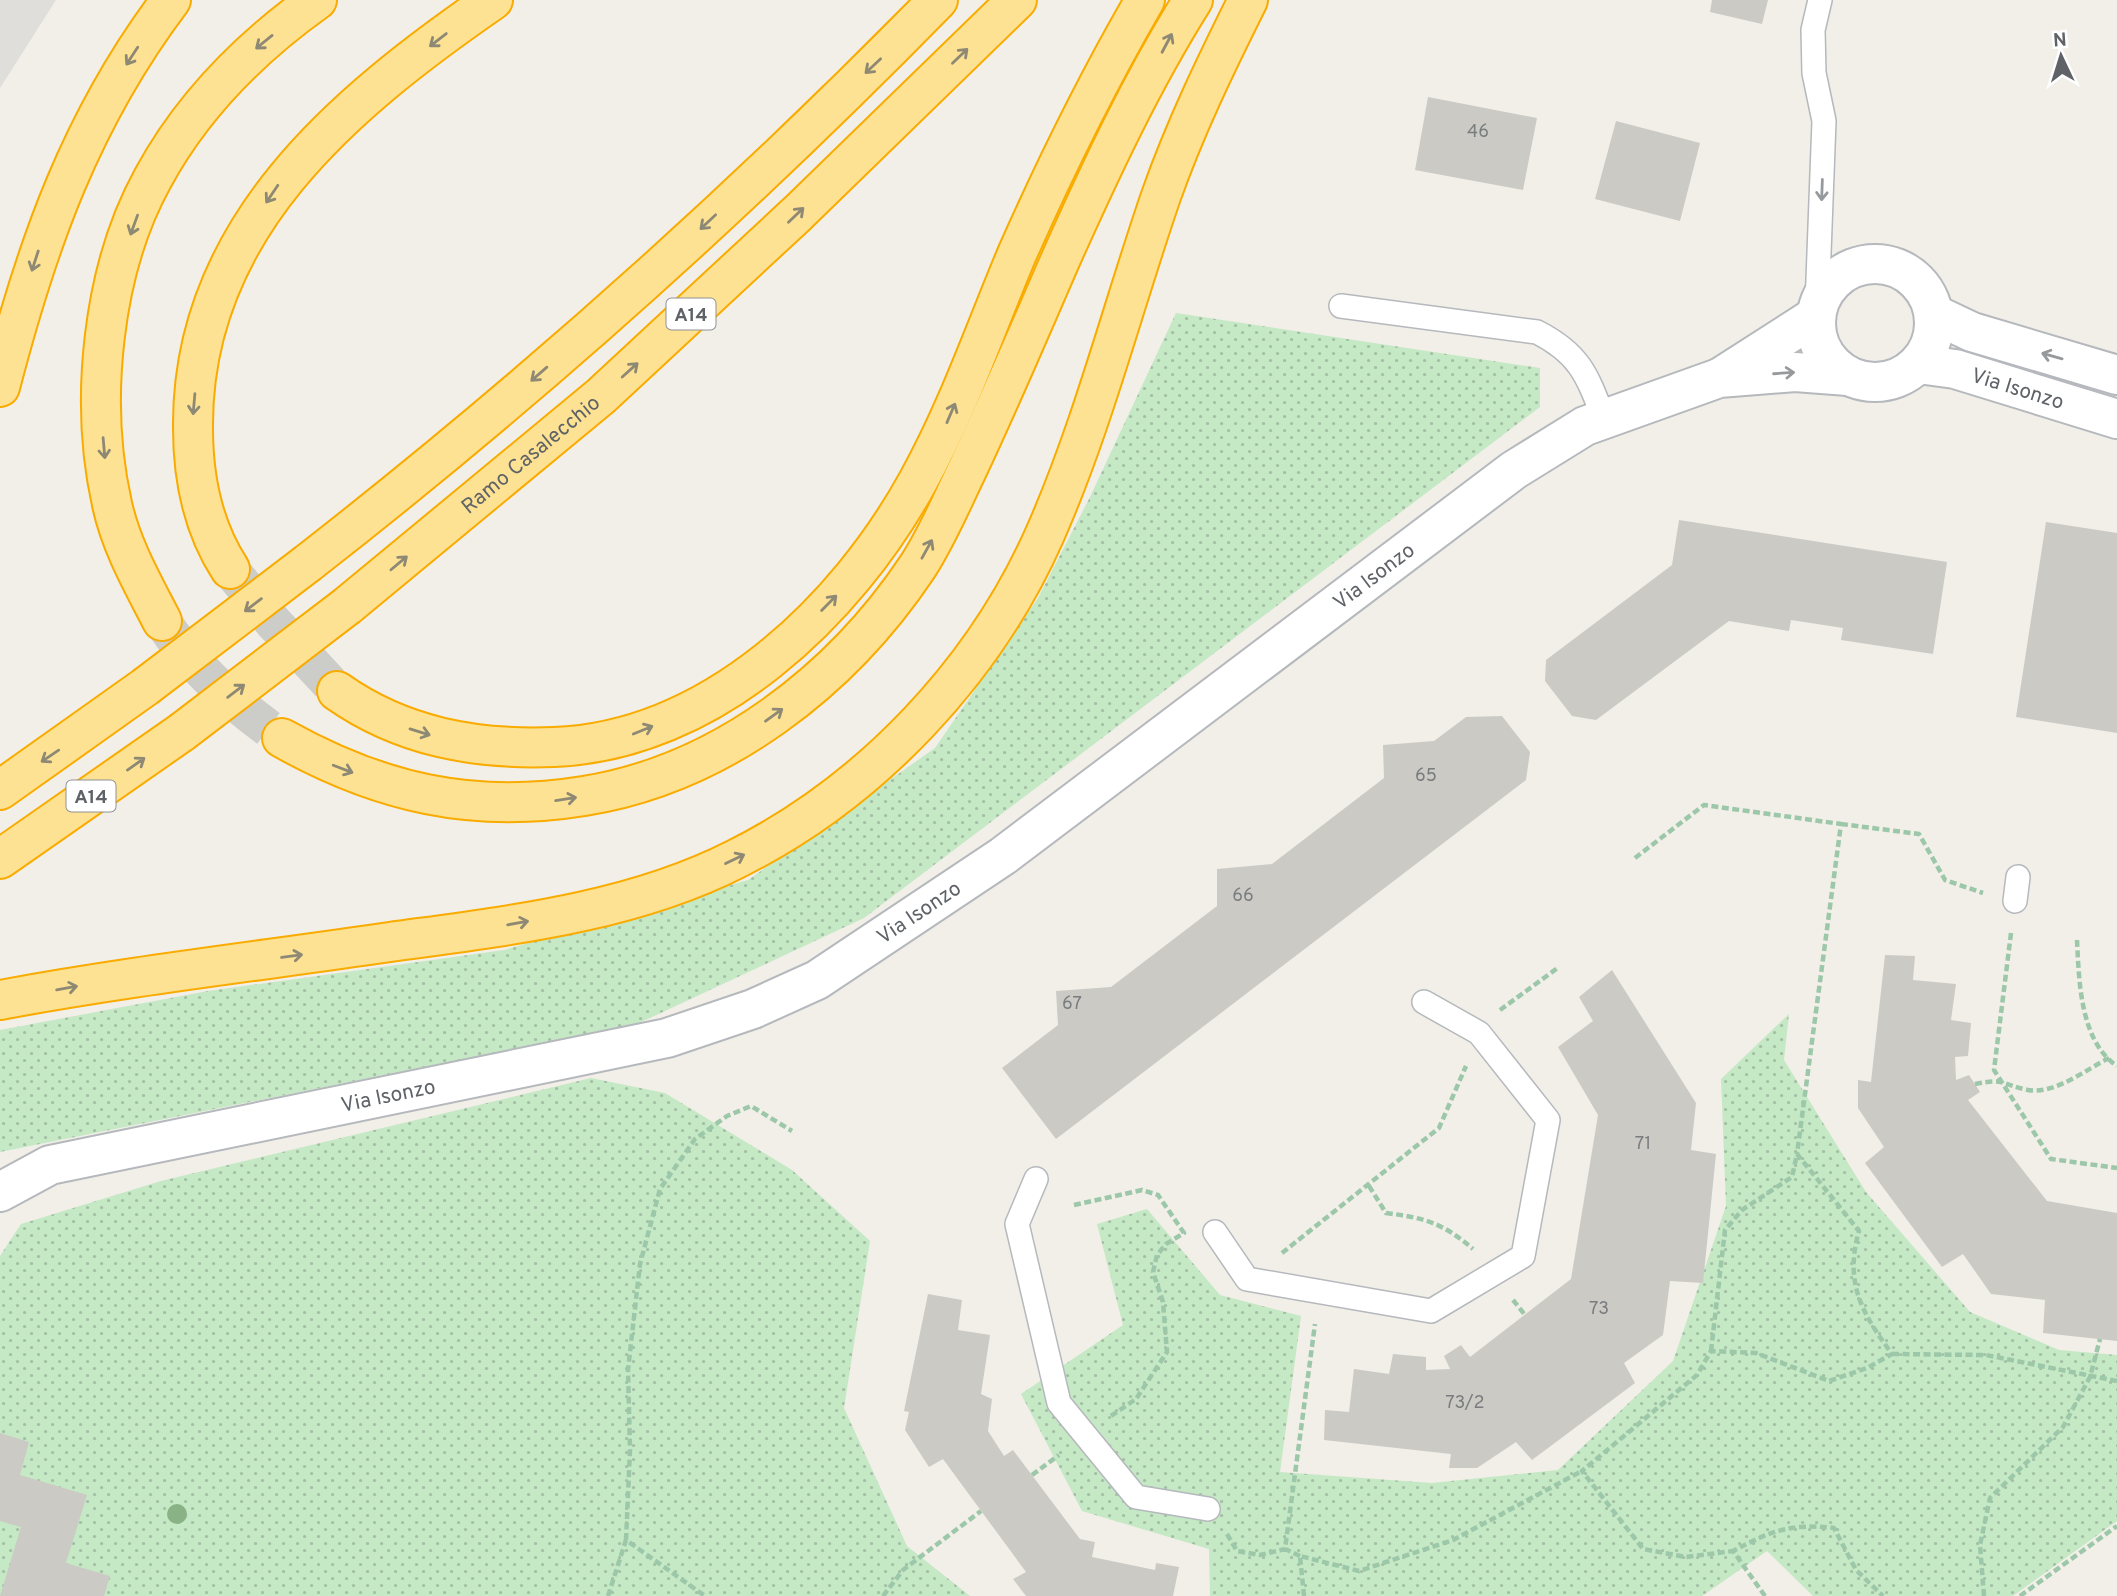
<svg xmlns="http://www.w3.org/2000/svg" width="2117" height="1596" font-family="Overpass,sans-serif">
  <style>
    .industrial { fill: #e0deda }
    .grass { fill: url(#grass-dots) }
    .building { fill: #cccac5 }
    .lines { fill: none; stroke-linecap: round; stroke-linejoin: round }
    .highway-tunnel { stroke: #ccccc8; stroke-width: 38; stroke-dasharray: 38 19; stroke-linecap: butt }
    .lane-casing { stroke: #b5b8bc; stroke-width: 26 }
    .street-casing { stroke: #b5b8bc; stroke-width: 42 }
    .highway-casing { stroke: #f9ab00; stroke-width: 42 }
    .path { stroke: #9cc7a9; stroke-width: 4.5; stroke-dasharray: 7 3.5; stroke-linecap: butt }
    .lane { stroke: #fff; stroke-width: 23 }
    .street { stroke: #fff; stroke-width: 38 }
    .highway { stroke: #fde293; stroke-width: 38 }
    .highway-bridge-casing { stroke: #f9ab00; stroke-width: 42; stroke-linecap: butt }
    .highway-bridge { stroke: #fde293; stroke-width: 38 }
    .tree { fill: #89b387 }
    .oneway { stroke: #8e8975 }
    .oneway2 { stroke: #979a9d }
    .labels { text-anchor: middle; stroke-width: 5; stroke-linejoin: round; paint-order: stroke }
    .number-label { font-size: 18px; fill: #7a7d7f }
    .shield { fill: #fff; stroke: #8f9295; stroke-width: 2 }
    .shield-label { font-size: 19px; font-weight: bold; fill: #5f6368 }
    .street-label { font-size: 21px; fill: #5f6368; stroke: #fff }
  </style>
  <defs>
    <pattern id="grass-dots" width="8" height="8" patternUnits="userSpaceOnUse" patternTransform="scale(1.75)"><rect width="8" height="8" fill="#c5e8c5"/><path d="M2 2h.1M6 6h.1" fill="none" stroke="#a3c0a4" stroke-width="1.8" stroke-linecap="round"/></pattern>
  </defs>
  <rect width="100%" height="100%" fill="#f1efe8"/>
  <path class="industrial" d="M 0,0 L 56,0 L 0,88 Z"/>
  <path class="grass" d="M 1176,313 L 1540,368 L 1540,407 L 864,918 L 635,1025 L 0,1152 L 0,1030 L 208,991 L 504,950 L 748,880 L 935,748 L 1038,598 L 1090,497 Z
    M 1789,1014 L 1784,1060 L 1866,1192 L 1970,1312 L 2059,1350 L 2117,1355 L 2117,1521 L 2013,1596 L 1813,1596 L 1767,1551 L 1702,1596 L 1210,1596 L 1209,1549 L 1082,1511 L 1021,1394 L 1123,1325 L 1097,1224 L 1147,1209 L 1220,1295 L 1301,1316 L 1280,1472 L 1432,1483 L 1558,1470 L 1673,1361 L 1726,1206 L 1721,1079 Z
    M 591,1078 L 665,1093 L 792,1170 L 870,1241 L 844,1408 L 907,1546 L 970,1596 L 0,1596 L 0,1256 L 21,1224 L 161,1181 Z"/>
  <path class="building" d="M 1712,0 L 1768,0 L 1762,24 L 1710,12 Z
    M 1428,97 L 1537,118 L 1523,190 L 1415,170 Z
    M 1616,121 L 1700,143 L 1680,221 L 1595,199 Z
    M 1679,520 L 1947,562 L 1933,654 L 1841,640 L 1843,628 L 1791,620 L 1789,631 L 1729,621 L 1596,720 L 1572,716 L 1545,681 L 1546,660 L 1672,565 Z
    M 2046,522 L 2117,533 L 2117,733 L 2016,717 Z
    M 1502,716 L 1530,752 L 1526,780 L 1056,1139 L 1002,1068 L 1058,1025 L 1056,991 L 1111,987 L 1217,906 L 1217,869 L 1272,864 L 1384,778 L 1383,745 L 1434,741 L 1466,717 Z
    M 1885,955 L 1915,956 L 1913,980 L 1956,984 L 1951,1020 L 1971,1023 L 1968,1056 L 1955,1057 L 1956,1080 L 1969,1075 L 1980,1092 L 1968,1100 L 2047,1201 L 2117,1213 L 2117,1341 L 2043,1333 L 2045,1300 L 1991,1294 L 1963,1254 L 1942,1267 L 1865,1163 L 1884,1147 L 1858,1108 L 1858,1080 L 1871,1082 Z
    M 1612,970 L 1696,1103 L 1691,1150 L 1716,1154 L 1703,1283 L 1670,1281 L 1663,1335 L 1624,1363 L 1635,1383 L 1532,1460 L 1516,1442 L 1477,1468 L 1449,1468 L 1451,1454 L 1324,1440 L 1325,1410 L 1349,1412 L 1354,1369 L 1389,1374 L 1393,1354 L 1426,1357 L 1426,1370 L 1450,1369 L 1444,1356 L 1461,1345 L 1470,1357 L 1571,1279 L 1598,1115 L 1558,1047 L 1593,1021 L 1579,997 Z
    M 928,1294 L 962,1300 L 958,1330 L 990,1335 L 981,1394 L 992,1399 L 988,1431 L 1004,1456 L 1013,1450 L 1080,1539 L 1095,1542 L 1092,1557 L 1155,1570 L 1156,1563 L 1179,1567 L 1173,1596 L 1026,1596 L 1013,1579 L 1026,1572 L 943,1459 L 929,1467 L 905,1430 L 909,1412 L 904,1411 Z
    M 0,1433 L 29,1442 L 20,1475 L 87,1495 L 66,1563 L 110,1576 L 104,1596 L 0,1596 L 21,1527 L 0,1521 Z"/>
  <g class="lines">
    <path class="highway-tunnel" d="M 230,569 L 273,622 L 337,691
      M 162,621 C 194,669 236,706 282,738"/>
    <g class="lane-casing">
      <path id="lane" d="M 1341,306 L 1537,332 C 1580,354 1587,375 1604,419
        M 1817,306 L 1824,121 L 1814,73 L 1813,30 L 1820,0
        M 2015,901 L 2018,877
        M 1036,1179 L 1017,1224 L 1059,1403 L 1136,1497 L 1208,1509
        M 1215,1232 L 1247,1279 L 1431,1311 L 1523,1256 L 1548,1120 L 1479,1033 L 1424,1002"/>
    </g>
    <g class="street-casing">
      <g id="street">
        <circle cx="1875" cy="323" r="59"/>
        <path d="M 1934,314 L 1972,332 L 2117,375"/>
        <path id="s1" d="M 1918,364 L 1955,369 L 2117,419"/>
        <path d="M 1721,377 L 1816,316"/>
        <path id="s2" d="M 0,1192 L 50,1165 L 667,1038 L 753,1009 L 817,980 L 1003,856 L 1514,470 L 1585,426 L 1719,378 L 1795,372 L 1848,376"/>
      </g>
    </g>
    <g class="highway-casing">
      <g id="highway">
        <path d="M 0,387 C 37,244 81,119 171,0"/>
        <path d="M 308,563 C 530,390 741,201 938,0"/>
        <path d="M 230,569 C 202,526 193,478 193,428 C 191,229 344,103 493,0"/>
        <path id="s3" d="M 347,606 L 601,396 L 798,213 L 1017,0"/>
        <path d="M 162,621 C 143,584 121,546 112,504 C 89,402 102,270 153,178 C 192,106 251,47 317,0"/>
        <path d="M 337,691 C 402,737 476,750 554,747 C 711,741 846,612 918,481 C 958,409 985,330 1017,254 C 1055,168 1098,81 1145,0"/>
        <path d="M 282,738 C 380,793 473,814 584,796 C 722,774 842,680 918,566 C 938,535 952,501 968,468 C 1001,398 1031,327 1062,256 C 1101,169 1142,81 1193,0"/>
        <path d="M 0,790 L 145,687"/>
        <path d="M 0,859 L 182,732"/>
        <path d="M 0,1000 C 129,976 260,961 390,942 C 506,926 630,913 736,859 C 870,792 984,672 1045,534 C 1093,425 1122,309 1161,196 C 1185,128 1216,64 1248,0"/>
      </g>
    </g>
    <path class="path" d="M 1841,824 L 1919,834 L 1945,880 L 1983,893
      M 1635,858 L 1704,805 L 1841,824 L 1797,1154
      M 2011,933 L 1994,1070 L 2051,1159 L 2117,1168
      M 2077,940 C 2079,981 2080,1041 2117,1066
      M 1500,1010 L 1559,967
      M 1975,1084 C 2006,1078 2000,1084 2028,1090 C 2054,1095 2087,1069 2109,1058
      M 1369,1186 L 1386,1213 C 1425,1218 1443,1223 1473,1249
      M 1074,1205 L 1142,1190 L 1158,1195 L 1184,1233 L 1166,1244 L 1157,1255 L 1153,1272 L 1163,1302 L 1167,1352 L 1136,1399 L 1111,1416
      M 1282,1253 L 1439,1128 L 1466,1066
      M 1513,1300 L 1525,1315
      M 1711,1351 L 1725,1230 L 1742,1210 L 1792,1177 L 1797,1154 L 1859,1231 C 1844,1283 1862,1313 1892,1354 L 1867,1368 L 1829,1381 L 1756,1353 L 1711,1351 L 1697,1375 L 1582,1471 L 1643,1549 L 1686,1557 L 1733,1551
      M 1892,1354 L 1986,1355 L 2117,1381
      M 1032,1475 L 1059,1455
      M 1227,1534 L 1237,1551 L 1260,1555 L 1285,1549
      M 626,1540 L 630,1450 L 628,1370 L 640,1264 L 660,1189 L 695,1139 L 727,1116 L 751,1106 L 792,1131
      M 1300,1556 L 1285,1549 L 1315,1324
      M 608,1596 L 626,1540 L 705,1596
      M 883,1596 L 903,1570 L 981,1511
      M 1304,1596 L 1300,1556 L 1359,1571 L 1453,1540 L 1582,1471
      M 1765,1596 L 1733,1551 C 1771,1531 1790,1523 1834,1528 L 1856,1570 L 1883,1596
      M 1984,1596 L 1980,1545 L 1990,1498 L 2063,1427 L 2090,1377 L 2100,1339
      M 2020,1596 L 2117,1526"/>
    <use href="#lane" class="lane"/>
    <use href="#street" class="street"/>
    <use href="#highway" class="highway"/>
    <g class="highway-bridge-casing">
      <path id="highway-bridge" d="M 145,687 L 308,563
        M 182,732 L 347,606"/>
    </g>
    <use href="#highway-bridge" class="highway-bridge"/>
  </g>
  <circle class="tree" cx="177" cy="1514" r="10"/>
  <defs><path id="oneway-shaft" d="M-6 0H5M1.5-3L5.5 0L1.5 3" fill="none" stroke-width="1.6" stroke-linecap="round" stroke-linejoin="round" transform="scale(1.75)"/></defs>
  <g class="oneway">
    <use href="#oneway-shaft" transform="translate(438 40) rotate(142)"/>
    <use href="#oneway-shaft" transform="translate(264 42) rotate(141)"/>
    <use href="#oneway-shaft" transform="translate(1167 43) rotate(-62)"/>
    <use href="#oneway-shaft" transform="translate(132 56) rotate(123)"/>
    <use href="#oneway-shaft" transform="translate(960 56) rotate(-44)"/>
    <use href="#oneway-shaft" transform="translate(873 66) rotate(137)"/>
    <use href="#oneway-shaft" transform="translate(272 194) rotate(124)"/>
    <use href="#oneway-shaft" transform="translate(796 215) rotate(-44)"/>
    <use href="#oneway-shaft" transform="translate(708 222) rotate(137)"/>
    <use href="#oneway-shaft" transform="translate(134 225) rotate(110)"/>
    <use href="#oneway-shaft" transform="translate(35 261) rotate(108)"/>
    <use href="#oneway-shaft" transform="translate(630 370) rotate(-42)"/>
    <use href="#oneway-shaft" transform="translate(539 374) rotate(139)"/>
    <use href="#oneway-shaft" transform="translate(194 404) rotate(95)"/>
    <use href="#oneway-shaft" transform="translate(951 413) rotate(-67)"/>
    <use href="#oneway-shaft" transform="translate(104 448) rotate(85)"/>
    <use href="#oneway-shaft" transform="translate(927 549) rotate(-61)"/>
    <use href="#oneway-shaft" transform="translate(399 563) rotate(-40)"/>
    <use href="#oneway-shaft" transform="translate(829 603) rotate(-45)"/>
    <use href="#oneway-shaft" transform="translate(253 605) rotate(143)"/>
    <use href="#oneway-shaft" transform="translate(236 691) rotate(-37)"/>
    <use href="#oneway-shaft" transform="translate(774 715) rotate(-36)"/>
    <use href="#oneway-shaft" transform="translate(643 730) rotate(-22)"/>
    <use href="#oneway-shaft" transform="translate(420 732) rotate(17)"/>
    <use href="#oneway-shaft" transform="translate(50 756) rotate(146)"/>
    <use href="#oneway-shaft" transform="translate(136 764) rotate(-35)"/>
    <use href="#oneway-shaft" transform="translate(343 769) rotate(21)"/>
    <use href="#oneway-shaft" transform="translate(566 799) rotate(-9)"/>
    <use href="#oneway-shaft" transform="translate(735 859) rotate(-26)"/>
    <use href="#oneway-shaft" transform="translate(518 923) rotate(-10)"/>
    <use href="#oneway-shaft" transform="translate(292 956) rotate(-8)"/>
    <use href="#oneway-shaft" transform="translate(67 988) rotate(-10)"/>
  </g>
  <g class="oneway2">
    <use href="#oneway-shaft" transform="translate(1822 190) rotate(92)"/>
    <use href="#oneway-shaft" transform="translate(2052 356) rotate(-164)"/>
    <use href="#oneway-shaft" transform="translate(1784 373) rotate(-4)"/>
  </g>
  <g class="labels">
    <g class="number-label">
      <text x="1478" y="137">46</text>
      <text x="1426" y="781">65</text>
      <text x="1243" y="901">66</text>
      <text x="1072" y="1009">67</text>
      <text x="1643" y="1149">71</text>
      <text x="1599" y="1314">73</text>
      <text x="1465" y="1408">73/2</text>
    </g>
    <g class="shield">
      <rect x="666.5" y="298.5" width="49" height="31" rx="5"/>
      <rect x="66.5" y="780.5" width="49" height="31" rx="5"/>
    </g>
    <g class="shield-label">
      <text x="691" y="321">A14</text>
      <text x="91" y="803">A14</text>
    </g>
    <g class="street-label">
      <text dy="7" stroke="none"><textPath href="#s1" startOffset="103">Via Isonzo</textPath></text>
      <text dy="7" stroke="none"><textPath href="#s3" startOffset="238">Ramo Casalecchio</textPath></text>
      <text dy="7" stroke="none"><textPath href="#s2" startOffset="1536">Via Isonzo</textPath></text>
      <text dy="7" stroke="none"><textPath href="#s2" startOffset="970">Via Isonzo</textPath></text>
      <text dy="7" stroke="none"><textPath href="#s2" startOffset="402">Via Isonzo</textPath></text>
    </g>
  </g>
  <g transform="translate(2061 56) rotate(356)" stroke="#ffffff" stroke-width="5" paint-order="stroke">
  <path d="M0-5L12 26L0 18L-12 26Z" fill="#5f6368"/>
  <text y="-10" font-size="19" font-weight="bold" text-anchor="middle" fill="#5f6368">N</text>
  </g>
</svg>
